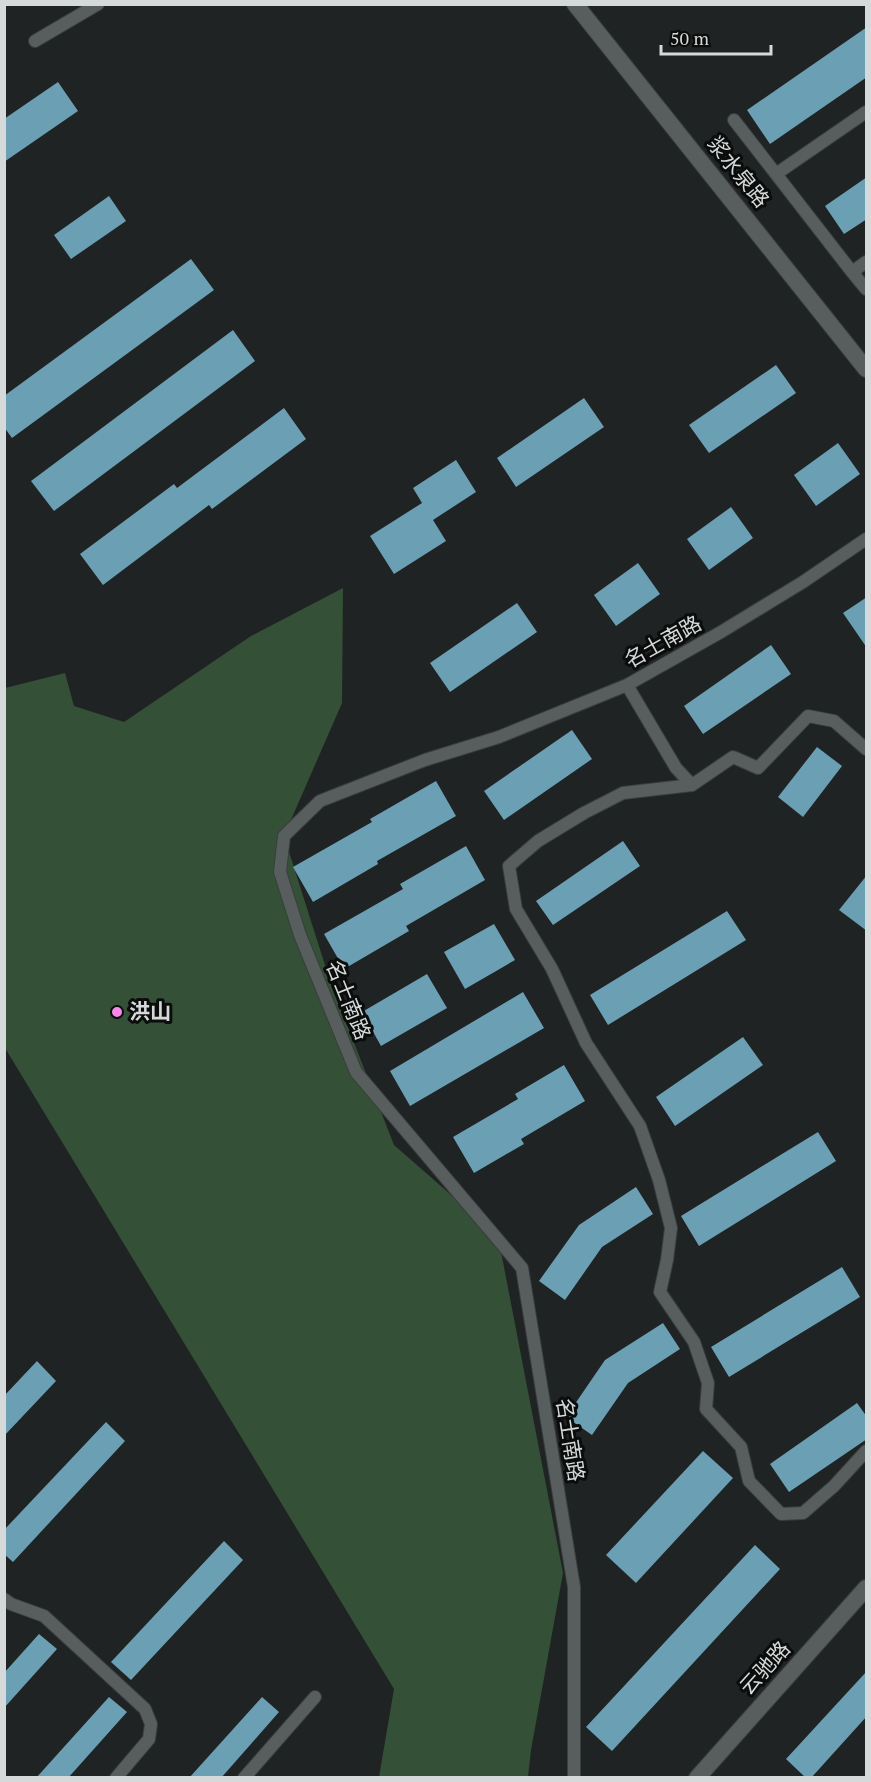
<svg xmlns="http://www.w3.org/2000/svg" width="871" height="1782" font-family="'PT Serif','Noto Sans SC',serif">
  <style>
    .green { fill: #345036 }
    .building { fill: #6b9fb4 }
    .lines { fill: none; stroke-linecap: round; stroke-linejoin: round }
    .street-casing { stroke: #3a3e3e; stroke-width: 14 }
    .secondary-casing { stroke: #3a3e3e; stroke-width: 18 }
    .street { stroke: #585d5d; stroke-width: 12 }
    .secondary { stroke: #585d5d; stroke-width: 16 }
    .poi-dot { fill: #f888ea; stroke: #0b0c0c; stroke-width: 2 }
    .labels { text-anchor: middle; stroke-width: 6; stroke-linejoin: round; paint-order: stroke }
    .street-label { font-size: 21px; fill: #d6d9d9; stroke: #0b0c0c }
    .poi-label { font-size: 21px; font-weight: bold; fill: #d6d9d9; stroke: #0b0c0c; text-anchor: start }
  </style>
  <rect width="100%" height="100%" fill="#202324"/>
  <path class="green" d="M 343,588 L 342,703 L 284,836 L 331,984 L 394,1145 L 498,1236 L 563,1573 L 531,1750 L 528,1777 L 379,1777 L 394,1689 L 5,1048 L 5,688 L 65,673 L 74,706 L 124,722 L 251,636 Z"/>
  <path class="building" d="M 867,27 L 867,77 L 770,144 L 747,110 Z
    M 58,82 L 78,111 L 4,162 L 4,119 Z
    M 867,177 L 867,219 L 844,234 L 825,206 Z
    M 109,196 L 126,221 L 71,259 L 54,235 Z
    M 191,259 L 214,290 L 12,438 L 4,427 L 4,396 Z
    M 233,330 L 255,361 L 54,511 L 31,481 Z
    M 776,365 L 796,393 L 709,453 L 689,425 Z
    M 584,398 L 604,427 L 516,487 L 497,458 Z
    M 284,408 L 306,439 L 212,509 L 209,505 L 103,585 L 80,554 L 174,484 L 177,488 Z
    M 838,443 L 860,474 L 816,506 L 794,475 Z
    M 456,460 L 476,492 L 433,520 L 446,541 L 394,574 L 370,536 L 422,503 L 413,488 Z
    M 731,507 L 753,538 L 709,570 L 687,539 Z
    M 638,563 L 660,594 L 616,626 L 594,595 Z
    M 867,597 L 867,648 L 843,613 Z
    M 517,603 L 537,632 L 450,692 L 430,663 Z
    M 771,645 L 791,674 L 703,734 L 684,706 Z
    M 572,730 L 592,759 L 504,820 L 484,791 Z
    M 817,747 L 842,766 L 803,817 L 778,797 Z
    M 436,781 L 456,816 L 377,861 L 378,864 L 313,902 L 293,867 L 372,822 L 370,819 Z
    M 623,841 L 640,866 L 553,925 L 536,901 Z
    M 466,846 L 485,880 L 406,926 L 409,931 L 344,969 L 324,934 L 403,889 L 400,884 Z
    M 867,875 L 867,931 L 839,910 Z
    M 727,911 L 746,940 L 608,1025 L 590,995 Z
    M 494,924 L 515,960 L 465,989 L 444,952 Z
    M 427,974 L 447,1008 L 381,1046 L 362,1012 Z
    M 523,992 L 544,1028 L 410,1106 L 390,1071 Z
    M 743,1037 L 763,1065 L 675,1126 L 656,1097 Z
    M 564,1065 L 585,1101 L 521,1139 L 524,1144 L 474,1173 L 453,1137 L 518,1099 L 515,1094 Z
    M 818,1132 L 836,1161 L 699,1246 L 681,1216 Z
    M 636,1187 L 653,1214 L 602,1247 L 565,1300 L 539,1281 L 579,1225 Z
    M 842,1267 L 860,1297 L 729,1377 L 711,1347 Z
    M 663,1323 L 680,1349 L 628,1383 L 592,1435 L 566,1417 L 605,1360 Z
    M 37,1361 L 56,1381 L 4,1436 L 4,1396 Z
    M 857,1403 L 867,1417 L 867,1439 L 789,1492 L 770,1464 Z
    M 106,1422 L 125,1441 L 13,1562 L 4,1554 L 4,1530 Z
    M 703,1451 L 733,1478 L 636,1583 L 606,1555 Z
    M 224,1541 L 243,1560 L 131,1680 L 111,1662 Z
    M 755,1545 L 780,1569 L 612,1751 L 586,1727 Z
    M 39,1634 L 57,1649 L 4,1708 L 4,1673 Z
    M 867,1671 L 867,1716 L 811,1778 L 806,1778 L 786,1759 Z
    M 109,1697 L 127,1712 L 68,1778 L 36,1778 Z
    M 262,1697 L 279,1712 L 221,1778 L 189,1778 Z"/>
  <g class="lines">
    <g class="street-casing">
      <path id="street" d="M 35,41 L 98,4
        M 734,120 L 852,272 L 866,262
        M 776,174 L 866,112
        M 852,272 L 866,289
        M 627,685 L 676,768 L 692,785 L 733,757 L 758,768 L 808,716 L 834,721 L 866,749
        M 692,785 L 623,793 L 584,813 L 538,841 L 509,866 L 516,909 L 552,969 L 586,1043 L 640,1126 L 659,1180 L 671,1228 L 667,1260 L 660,1292 L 694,1342 L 708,1383 L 706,1409 L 741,1447 L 749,1481 L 781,1514 L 803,1513 L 834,1486 L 866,1451
        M 4,1599 L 11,1604 L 44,1616 L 145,1709 L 151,1724 L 149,1739 L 116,1778
        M 244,1778 L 315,1697
        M 574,1778 L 574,1587 L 522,1268 L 356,1072 L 300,935 L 280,872 L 284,836 L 320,801 L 425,760 L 499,737 L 627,685 L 721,632 L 803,582 L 866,539"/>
    </g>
    <g class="secondary-casing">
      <path id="secondary" d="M 575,4 L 866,369
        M 697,1778 L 866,1588"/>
    </g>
    <use href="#street" class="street"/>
    <use href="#secondary" class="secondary"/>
  </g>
  <circle class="poi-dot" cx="117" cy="1012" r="6"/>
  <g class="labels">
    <g class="street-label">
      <text transform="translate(738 172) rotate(51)" y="7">浆水泉路</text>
      <text transform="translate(663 642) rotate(-29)" y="7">名士南路</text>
      <text transform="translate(348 1000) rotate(68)" y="7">名士南路</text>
      <text transform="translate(570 1440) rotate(81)" y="7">名士南路</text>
      <text transform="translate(765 1668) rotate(-48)" y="7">云驰路</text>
    </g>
    <g class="poi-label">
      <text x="129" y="1019">洪山</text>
    </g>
  </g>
  <rect width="871" height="1782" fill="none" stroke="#d6d9d9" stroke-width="12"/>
  <path d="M661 45v9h110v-9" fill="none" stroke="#d6d9d9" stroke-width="3"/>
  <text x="670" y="45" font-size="18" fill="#d6d9d9" stroke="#0b0c0c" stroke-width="4.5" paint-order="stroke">50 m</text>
</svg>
